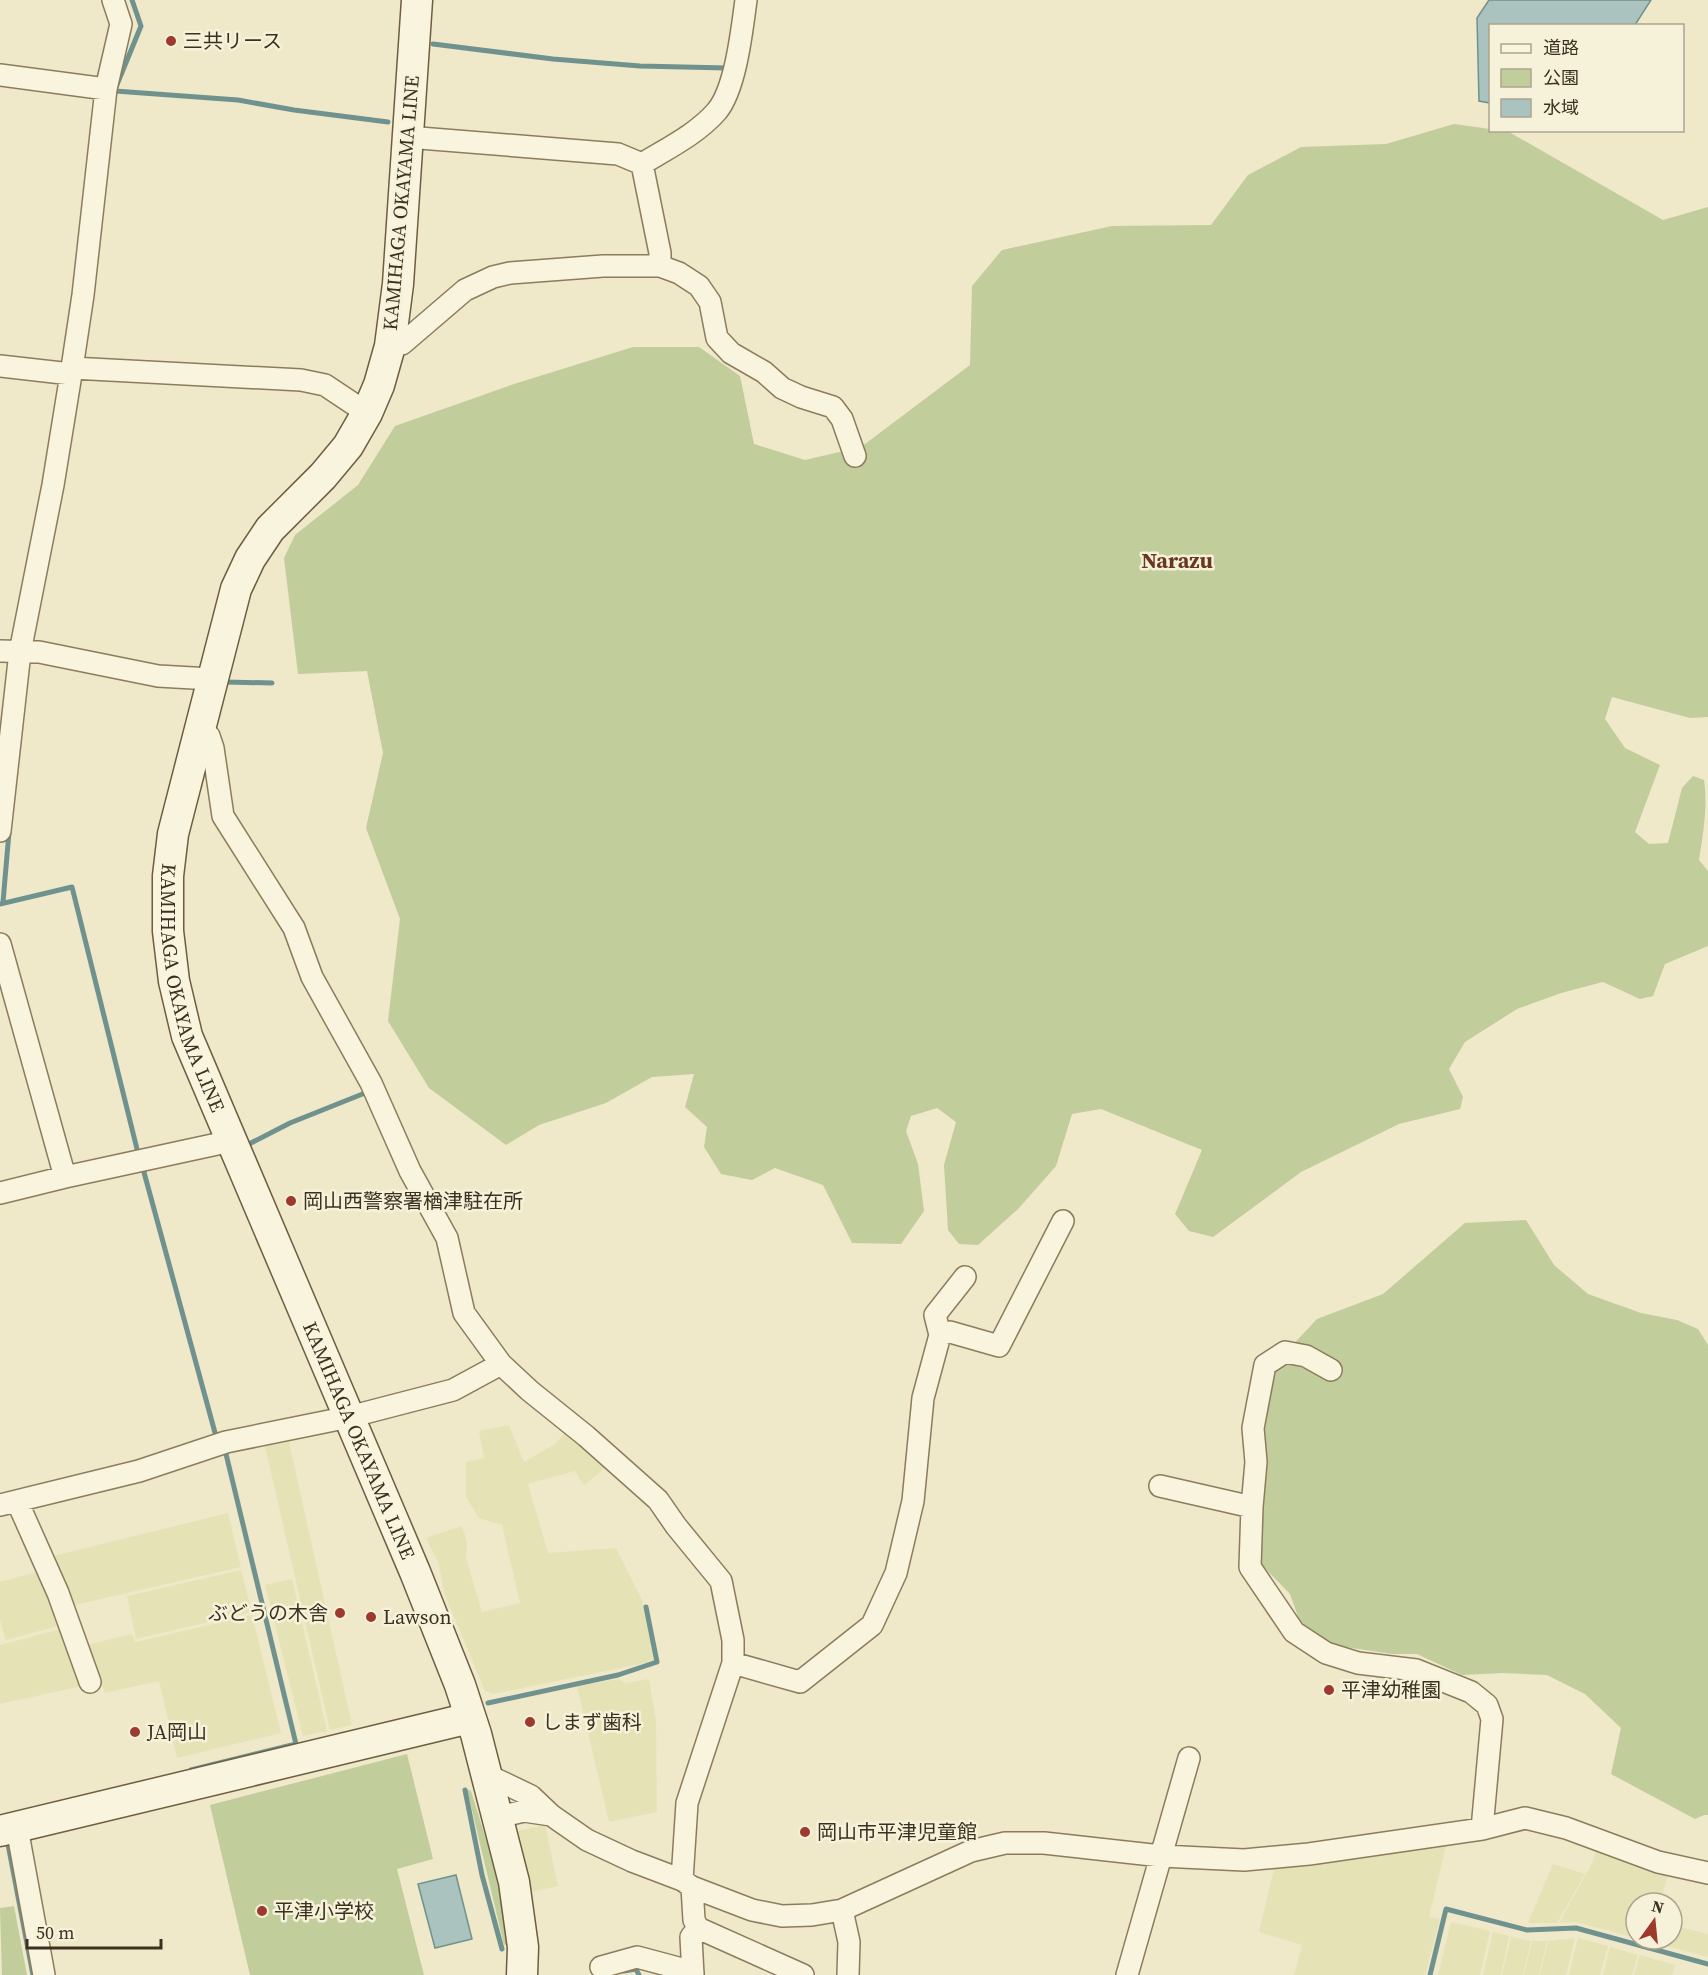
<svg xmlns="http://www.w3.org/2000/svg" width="1708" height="1975" font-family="'Source Serif 4','Noto Sans JP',serif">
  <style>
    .farmland { fill: #e5e3b6 }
    .green { fill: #c2cd9c }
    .water { fill: #aac3bf; stroke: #70928e; stroke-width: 1.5 }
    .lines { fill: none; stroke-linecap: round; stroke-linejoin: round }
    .stream { stroke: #70928e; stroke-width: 5 }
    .street-casing { stroke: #8c7c5d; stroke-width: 24 }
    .secondary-casing { stroke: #6e5d40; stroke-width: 33 }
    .street { stroke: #f9f4dd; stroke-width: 21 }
    .secondary { stroke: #f9f4dd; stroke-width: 30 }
    .poi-dot { fill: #9b3a2d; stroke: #f6f1d9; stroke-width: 2 }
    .labels { text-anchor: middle; stroke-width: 5; stroke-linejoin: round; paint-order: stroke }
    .poi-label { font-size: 20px; fill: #3c3121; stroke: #f6f1d9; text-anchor: start }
    .street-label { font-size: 20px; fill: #3c3121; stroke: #f6f1d9 }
    .quarter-label { font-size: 22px; font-weight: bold; fill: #693820; stroke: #f6f1d9 }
  </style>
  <rect width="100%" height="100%" fill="#efe8c9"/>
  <path class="farmland" d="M 509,1425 L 524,1462 L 555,1444 L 569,1428 L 610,1464 L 584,1485 L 575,1471 L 528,1484 L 548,1553 L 616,1548 L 643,1602 L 655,1661 L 493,1694 L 485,1691 L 444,1593 L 439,1564 L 426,1538 L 462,1526 L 467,1543 L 466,1558 L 482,1612 L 520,1603 L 502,1525 L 479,1518 L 466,1497 L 466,1462 L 484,1458 L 479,1431 Z
    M 289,1442 L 352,1725 L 330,1730 L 265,1446 Z
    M 228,1513 L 241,1567 L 70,1606 L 49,1557 Z
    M 241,1570 L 252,1612 L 136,1639 L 127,1596 Z
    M 40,1571 L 62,1625 L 6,1640 L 0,1620 L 0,1582 Z
    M 292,1579 L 327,1731 L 303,1736 L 265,1585 Z
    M 252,1615 L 281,1733 L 177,1758 L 159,1681 L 105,1693 L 86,1645 L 132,1634 L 135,1642 Z
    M 64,1628 L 82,1686 L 0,1704 L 0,1645 Z
    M 618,1679 L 625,1683 L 649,1679 L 656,1720 L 657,1812 L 609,1822 L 577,1686 Z
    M 545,1825 L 558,1886 L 525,1893 L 512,1832 Z
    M 1446,1846 L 1429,1917 L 1440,1919 L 1425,1975 L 1294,1975 L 1302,1945 L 1259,1932 L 1274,1869 Z
    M 1597,1846 L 1669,1870 L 1660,1903 L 1636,1903 L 1636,1938 L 1576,1922 L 1559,1923 L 1593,1862 Z
    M 1553,1864 L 1585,1874 L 1557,1923 L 1528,1923 Z
    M 1451,1922 L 1490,1931 L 1480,1975 L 1438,1975 Z
    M 1672,1925 L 1708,1934 L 1708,1957 L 1652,1942 L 1653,1939 L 1672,1939 Z
    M 1493,1932 L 1509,1936 L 1501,1975 L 1483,1975 Z
    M 1511,1937 L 1531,1941 L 1523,1975 L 1502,1975 Z
    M 1575,1938 L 1566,1975 L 1540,1975 L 1548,1941 Z
    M 1578,1938 L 1608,1946 L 1600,1975 L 1569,1975 Z
    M 1532,1941 L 1547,1941 L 1539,1975 L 1524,1975 Z
    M 1610,1947 L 1638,1955 L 1632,1975 L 1603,1975 Z
    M 1640,1955 L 1675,1965 L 1672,1975 L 1634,1975 Z"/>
  <path class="green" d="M 1454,124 L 1490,129 L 1490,130 L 1509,132 L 1663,220 L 1708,207 L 1708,717 L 1690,718 L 1612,697 L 1605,719 L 1625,748 L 1660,765 L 1635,832 L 1649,844 L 1668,843 L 1682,788 L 1693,776 L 1704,780 C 1708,805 1703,835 1699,860 L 1708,871 L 1708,946 L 1665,964 L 1653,996 L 1640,999 L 1603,982 L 1561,993 L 1517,1009 L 1465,1042 L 1449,1069 L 1463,1097 L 1460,1109 L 1399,1124 L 1301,1172 L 1213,1237 L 1189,1231 L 1175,1214 L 1202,1150 L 1101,1109 L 1072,1114 L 1056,1166 L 1019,1208 L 978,1245 L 959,1244 L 948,1230 L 944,1165 L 956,1122 L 937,1108 L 911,1116 L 906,1131 L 918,1164 L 924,1211 L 901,1244 L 852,1243 L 823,1185 L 775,1168 L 752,1180 L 721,1174 L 704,1147 L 707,1127 L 685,1107 L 694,1074 L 652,1077 L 606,1103 L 539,1125 L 506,1145 L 429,1088 L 388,1021 L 400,919 L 366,828 L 383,753 L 367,671 L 298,674 L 284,558 L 295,535 L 358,485 L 395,426 L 514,384 L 633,347 L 699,347 L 740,376 L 754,444 L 805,460 L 861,447 L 970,365 L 972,286 L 1002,250 L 1112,226 L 1211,225 L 1248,175 L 1301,147 L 1386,144 Z
    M 1526,1220 L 1554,1265 L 1588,1294 L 1641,1313 L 1677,1320 L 1698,1329 L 1708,1345 L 1708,1815 L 1704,1815 L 1695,1819 L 1611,1774 L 1621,1728 L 1585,1694 L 1547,1675 L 1502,1673 L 1462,1675 L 1417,1654 L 1392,1654 L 1332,1645 L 1301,1625 L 1290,1594 L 1260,1563 L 1259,1427 L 1272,1367 L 1317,1319 L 1383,1294 L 1465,1223 Z
    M 407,1754 L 433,1859 L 397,1869 L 424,1975 L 250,1975 L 210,1805 Z
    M 467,1789 L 471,1791 L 503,1894 L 510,1943 L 504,1945 Z
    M 14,1906 L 27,1975 L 2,1975 L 0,1908 Z"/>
  <path class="water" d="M 1489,0 L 1651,0 L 1635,25 L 1490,26 L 1490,103 L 1479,101 L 1477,18 Z
    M 456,1875 L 472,1939 L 435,1948 L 418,1884 Z"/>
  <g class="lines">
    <path class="stream" d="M 433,44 L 553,59 L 640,66 L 727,68 L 727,64
      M 116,87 L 141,26 L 132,0
      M 115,91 L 238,100 L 294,110 L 388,122
      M 225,682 L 272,683
      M 3,902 L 9,832
      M 0,904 L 72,887 L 139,1157
      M 249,1144 L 290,1123 L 365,1093
      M 142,1165 L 217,1440
      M 488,1703 L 618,1675 L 657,1662 L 646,1607
      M 191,1770 L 296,1744 L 226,1454 L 222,1448
      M 465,1790 L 482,1875 L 502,1949
      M 7,1839 L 33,1975
      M 624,1971 L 636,1969 L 639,1975
      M 1430,1975 L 1446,1909 L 1527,1930 L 1576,1928 L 1708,1964"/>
    <g class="street-casing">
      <path id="street" d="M 0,75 L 106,89
        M 407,137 L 618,154 L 642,164
        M 660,266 L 679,273 L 699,286 L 710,302 L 717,338 L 731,353 L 764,372 L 782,388 L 801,397 L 833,407 L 842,419 L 855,456
        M 390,346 L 402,344 L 465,290 L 493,277 L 510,273 L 603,266 L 660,266 L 660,253 L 642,164 C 668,148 697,134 717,111 C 736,88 742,29 746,0
        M 0,366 L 71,374
        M 72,368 L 301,380 L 325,385 L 367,413
        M 0,651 L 39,652 L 158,676 L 211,679
        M 201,730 L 209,736 L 213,748 L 223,816 L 294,928 L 312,977 L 371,1083 L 410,1171 L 447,1238 L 464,1313 L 501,1364 L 530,1391 L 586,1436 L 658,1500 L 676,1526 L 721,1581 L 733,1640 L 733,1663 L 687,1803 L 682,1880
        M 0,831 L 20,652 L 53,485 L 72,368 L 83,295 L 106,89 L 121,24 L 113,0
        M 0,944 L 65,1177
        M 0,1193 L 65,1177 L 231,1141
        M 940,1335 L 950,1332 L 999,1346 L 1063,1221
        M 1331,1370 L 1306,1356 L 1285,1352 L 1265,1365 L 1253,1428 L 1256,1462 L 1252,1507 L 1250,1567 L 1294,1632 L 1326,1653 L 1358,1663 L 1416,1670 L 1471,1692 L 1487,1705 L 1492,1719 L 1482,1829
        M 1160,1486 L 1252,1507
        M 17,1501 L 58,1593 L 90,1682
        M 0,1505 L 139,1471 L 226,1442 L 349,1417 L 453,1390 L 501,1364
        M 733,1663 L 800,1682 L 872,1625 L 896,1573 L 913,1501 L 923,1398 L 940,1335 L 935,1315 L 965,1277
        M 485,1774 L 531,1796 L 551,1815 L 587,1840 L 632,1861 L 682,1880 L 692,1887 L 752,1910 L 782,1916 L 812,1915 L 842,1910 L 971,1851 L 1005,1843 L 1044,1843 L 1161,1856 L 1244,1860 L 1309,1854 L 1482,1829 L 1525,1818 L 1566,1828 L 1658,1862 L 1708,1873
        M 498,1817 L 524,1811 L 551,1815
        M 17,1828 L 44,1975
        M 692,1887 L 694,1920 L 698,1928 L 803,1975
        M 842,1910 L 849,1942 L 848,1975
        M 601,1967 L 637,1957 L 693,1972
        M 693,1975 L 691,1937 L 698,1928
        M 1127,1975 L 1189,1758"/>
    </g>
    <g class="secondary-casing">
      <g id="secondary">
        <path id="s1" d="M 417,0 L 398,284 L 390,346 L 379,385 L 367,413 L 348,446 L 323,476 L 270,529 L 250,559 L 236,589 L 173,834 L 168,876 L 168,931 L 174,981 L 187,1036 L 415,1572 L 460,1685 L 476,1734 L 514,1882 L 523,1947 L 522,1975"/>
        <path d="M 0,1831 L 470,1718"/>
      </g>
    </g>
    <use href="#street" class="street"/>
    <use href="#secondary" class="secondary"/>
  </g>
  <g class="poi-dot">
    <circle cx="171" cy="41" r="6"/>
    <circle cx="291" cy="1201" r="6"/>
    <circle cx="340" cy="1613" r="6"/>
    <circle cx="371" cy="1617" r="6"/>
    <circle cx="1329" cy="1690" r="6"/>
    <circle cx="530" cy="1722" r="6"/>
    <circle cx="135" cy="1732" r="6"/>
    <circle cx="805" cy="1832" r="6"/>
    <circle cx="262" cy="1911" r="6"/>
  </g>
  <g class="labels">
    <g class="poi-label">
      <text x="183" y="48">三共リース</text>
      <text x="303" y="1208">岡山西警察署楢津駐在所</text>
      <text x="328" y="1620" text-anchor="end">ぶどうの木舎</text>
      <text x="383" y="1624">Lawson</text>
      <text x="1341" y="1697">平津幼稚園</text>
      <text x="542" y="1729">しまず歯科</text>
      <text x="147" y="1739">JA岡山</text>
      <text x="817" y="1839">岡山市平津児童館</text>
      <text x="274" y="1918">平津小学校</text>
    </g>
    <g class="street-label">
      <text transform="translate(401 203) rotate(-85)" y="7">KAMIHAGA OKAYAMA LINE</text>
      <text dy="7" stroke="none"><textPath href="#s1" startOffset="1050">KAMIHAGA OKAYAMA LINE</textPath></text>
      <text dy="7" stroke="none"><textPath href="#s1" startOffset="1536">KAMIHAGA OKAYAMA LINE</textPath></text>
    </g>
    <g class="quarter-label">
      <text x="1177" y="568">Narazu</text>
    </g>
  </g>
  <rect x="1489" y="24" width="195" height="108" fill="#f6f1d9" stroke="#aca48f" stroke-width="1.5"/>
  <rect x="1501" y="44" width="30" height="9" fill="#f9f4dd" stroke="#aca48f" stroke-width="1.5"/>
  <text x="1543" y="54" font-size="18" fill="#3c3121">道路</text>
  <rect x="1501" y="69" width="30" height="18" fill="#c2cd9c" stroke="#aca48f" stroke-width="1.5"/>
  <text x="1543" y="84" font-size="18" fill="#3c3121">公園</text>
  <rect x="1501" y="99" width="30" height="18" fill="#aac3bf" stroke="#aca48f" stroke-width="1.5"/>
  <text x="1543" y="114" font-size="18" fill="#3c3121">水域</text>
  <g transform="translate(1654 1921) rotate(15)"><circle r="28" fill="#f6f1d9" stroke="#aca48f" stroke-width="1.5"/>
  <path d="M0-4.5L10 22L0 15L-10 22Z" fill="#9b3a2d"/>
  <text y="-9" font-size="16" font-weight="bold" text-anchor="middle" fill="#3c3121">N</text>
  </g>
  <path d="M27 1939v9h134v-9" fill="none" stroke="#3c3121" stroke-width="3"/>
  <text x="36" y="1939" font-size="18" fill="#3c3121" stroke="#f6f1d9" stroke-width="4.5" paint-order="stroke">50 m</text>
</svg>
